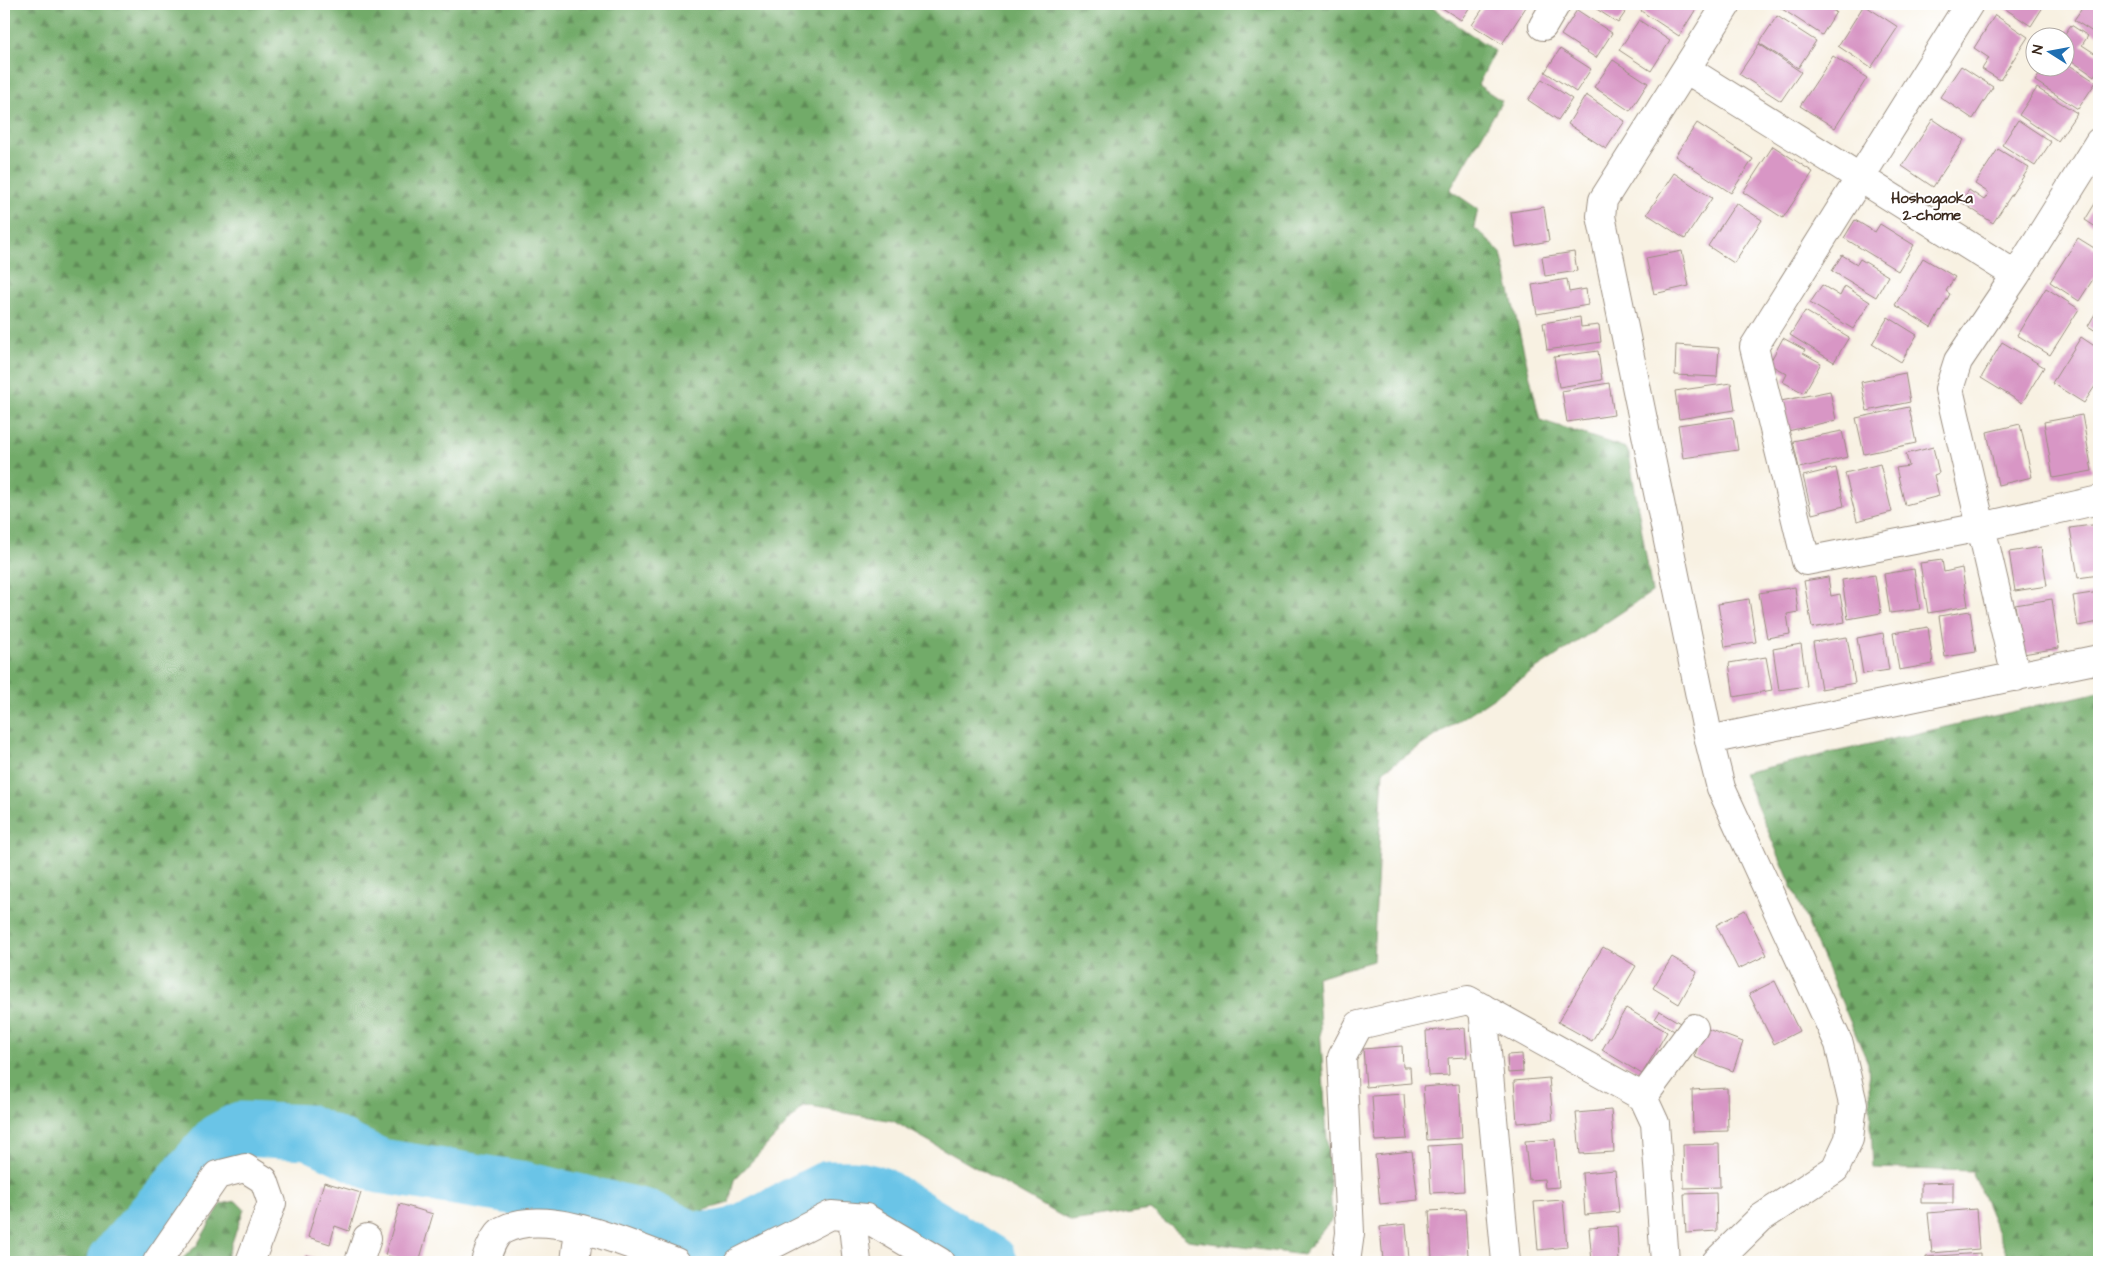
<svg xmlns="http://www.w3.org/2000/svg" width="2103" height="1266" font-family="'Architects Daughter',sans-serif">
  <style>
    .forest { fill: url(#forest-firs); stroke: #566a44 }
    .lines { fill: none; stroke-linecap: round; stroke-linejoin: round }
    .river { stroke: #6ac4e7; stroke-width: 55 }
    .building { fill: #d896c5 }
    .minor-casing { stroke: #9a8e80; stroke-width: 30 }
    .minor { stroke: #fff; stroke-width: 28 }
    .labels { text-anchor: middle; stroke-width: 4; stroke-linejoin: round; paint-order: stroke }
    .neighbourhood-label { font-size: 15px; font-weight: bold; fill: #3b2a1e; stroke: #fff }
  </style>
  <defs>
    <pattern id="forest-firs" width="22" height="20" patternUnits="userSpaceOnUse" patternTransform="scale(1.25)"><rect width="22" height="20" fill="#72ab69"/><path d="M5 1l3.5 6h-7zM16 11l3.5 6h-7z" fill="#5f8b56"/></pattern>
  </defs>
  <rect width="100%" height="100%" fill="#fff"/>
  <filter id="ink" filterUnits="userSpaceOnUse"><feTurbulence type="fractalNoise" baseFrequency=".02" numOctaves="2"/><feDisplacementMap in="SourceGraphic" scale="10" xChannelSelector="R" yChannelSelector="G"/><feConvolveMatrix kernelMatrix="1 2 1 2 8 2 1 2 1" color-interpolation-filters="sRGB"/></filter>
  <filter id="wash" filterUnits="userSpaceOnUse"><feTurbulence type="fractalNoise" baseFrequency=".0096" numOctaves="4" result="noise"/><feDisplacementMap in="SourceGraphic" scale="20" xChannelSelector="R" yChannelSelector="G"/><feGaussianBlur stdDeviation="1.12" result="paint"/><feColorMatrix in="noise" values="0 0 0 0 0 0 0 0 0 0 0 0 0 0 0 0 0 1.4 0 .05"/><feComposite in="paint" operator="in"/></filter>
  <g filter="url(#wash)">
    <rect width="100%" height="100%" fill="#f8f1e2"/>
    <path class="forest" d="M 4,4 L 1427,4 L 1495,51 L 1478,85 L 1502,101 L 1450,190 L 1478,209 L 1474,227 L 1501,253 L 1540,420 L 1626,448 L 1629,454 L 1652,592 L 1383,771 L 1373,961 L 1317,977 L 1332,1219 L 1303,1255 L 1188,1240 L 1150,1210 L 1072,1222 L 893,1121 L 804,1106 L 734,1180 L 729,1203 L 695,1213 L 633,1212 L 494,1176 L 369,1160 L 286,1127 L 216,1130 L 105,1262 L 4,1262 Z
      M 2099,692 L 2099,1262 L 2010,1262 L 1972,1171 L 1873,1168 L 1868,1063 L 1743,773 Z
      M 236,1201 L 244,1209 L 225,1262 L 179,1262 L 197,1245 L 221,1204 Z"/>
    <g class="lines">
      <path class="river" d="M 114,1262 L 219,1141 L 241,1129 L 308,1132 L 380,1166 L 525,1189 L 646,1217 L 690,1238 L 716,1239 L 735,1235 L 828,1188 L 854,1188 L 879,1194 L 990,1262"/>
    </g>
    <g id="blocks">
      <path class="building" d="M 1436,4 L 1472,4 L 1461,20 Z
        M 1486,4 L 1528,4 L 1502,44 L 1472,25 Z
        M 1589,4 L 1631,4 L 1618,23 Z
        M 1646,4 L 1688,4 L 1696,9 L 1679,36 L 1641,11 Z
        M 1781,4 L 1836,4 L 1832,10 L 1836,12 L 1822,35 L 1779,7 Z
        M 2002,4 L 2045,4 L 2031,26 L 2001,6 Z
        M 2085,4 L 2099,4 L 2099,36 L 2074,20 Z
        M 1864,5 L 1898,27 L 1871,68 L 1838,46 Z
        M 1577,10 L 1612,33 L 1596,58 L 1561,35 Z
        M 1995,15 L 2028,37 L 2000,80 L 1982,69 L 1989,58 L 1974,48 Z
        M 1777,16 L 1816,41 L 1798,68 L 1759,43 Z
        M 1639,20 L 1670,41 L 1651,71 L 1619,50 Z
        M 2071,25 L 2088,36 L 2082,45 L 2099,56 L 2099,68 L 2094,76 L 2066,57 L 2066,38 L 2062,38 Z
        M 1759,44 L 1801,72 L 1781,101 L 1739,74 Z
        M 1560,49 L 1591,69 L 1576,92 L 1545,72 Z
        M 1833,56 L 1867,78 L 1835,128 L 1800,106 Z
        M 1613,60 L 1648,83 L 1630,111 L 1594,87 Z
        M 2066,63 L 2096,82 L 2078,109 L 2035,81 L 2044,68 L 2066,68 Z
        M 1961,66 L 1993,87 L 1973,119 L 1940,97 Z
        M 1542,79 L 1572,99 L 1558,120 L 1528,100 Z
        M 2037,88 L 2077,113 L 2058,141 L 2019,115 Z
        M 1586,95 L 1625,121 L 1606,149 L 1568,124 Z
        M 1933,119 L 1964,140 L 1933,187 L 1902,166 Z
        M 2018,120 L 2051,142 L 2035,166 L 2002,145 Z
        M 1697,123 L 1753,159 L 1731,193 L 1675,156 Z
        M 1773,146 L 1813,172 L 1783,218 L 1743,192 Z
        M 1998,149 L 2029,168 L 1993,223 L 1961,202 L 1969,190 L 1984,200 L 1989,193 L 1975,184 Z
        M 1674,173 L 1712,198 L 1685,239 L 1647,214 Z
        M 2099,197 L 2099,229 L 2085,220 Z
        M 1736,203 L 1762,220 L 1734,263 L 1708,246 Z
        M 1544,207 L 1549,241 L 1516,247 L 1511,212 Z
        M 1855,220 L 1875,232 L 1880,224 L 1914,245 L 1898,271 L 1844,238 Z
        M 2078,238 L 2099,251 L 2099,270 L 2079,301 L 2050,282 Z
        M 1682,251 L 1689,286 L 1654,294 L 1646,258 Z
        M 1574,252 L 1577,271 L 1545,276 L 1542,257 Z
        M 1842,255 L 1857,264 L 1860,259 L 1888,276 L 1876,297 L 1832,271 Z
        M 1923,258 L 1955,277 L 1946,291 L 1950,294 L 1931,327 L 1895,305 Z
        M 1567,279 L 1569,292 L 1586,289 L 1588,305 L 1537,314 L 1532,285 Z
        M 1822,285 L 1840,296 L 1845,286 L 1870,302 L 1853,329 L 1810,303 Z
        M 2046,288 L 2079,309 L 2050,355 L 2017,335 Z
        M 2099,307 L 2099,333 L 2088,326 Z
        M 1805,311 L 1849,337 L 1834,362 L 1790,335 Z
        M 1580,317 L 1581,327 L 1599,325 L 1601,342 L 1547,350 L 1543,323 Z
        M 1888,317 L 1917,335 L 1901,362 L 1872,344 Z
        M 2081,337 L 2099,349 L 2099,380 L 2084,403 L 2052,383 Z
        M 1783,338 L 1805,350 L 1803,353 L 1821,363 L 1804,393 L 1783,382 L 1787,374 L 1769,364 Z
        M 2002,342 L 2044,367 L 2022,403 L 1981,378 Z
        M 1676,345 L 1719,348 L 1717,377 L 1675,375 Z
        M 1598,351 L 1602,380 L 1559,387 L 1554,357 Z
        M 1905,373 L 1910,402 L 1867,411 L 1861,382 Z
        M 1609,383 L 1614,415 L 1567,422 L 1562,391 Z
        M 1731,383 L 1735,410 L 1679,419 L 1675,391 Z
        M 1830,391 L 1836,420 L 1788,431 L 1781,401 Z
        M 1909,407 L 1916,443 L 1864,454 L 1856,418 Z
        M 2082,415 L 2092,471 L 2053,478 L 2044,422 Z
        M 1733,417 L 1738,450 L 1683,458 L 1678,425 Z
        M 2020,424 L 2032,477 L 1998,485 L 1987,432 Z
        M 1842,431 L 1848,457 L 1799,468 L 1793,441 Z
        M 1933,447 L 1939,473 L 1934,475 L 1939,496 L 1905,505 L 1896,468 L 1909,466 L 1906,454 Z
        M 1880,464 L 1892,512 L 1857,521 L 1845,473 Z
        M 1836,468 L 1844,506 L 1812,514 L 1803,476 Z
        M 2099,524 L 2099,575 L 2078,578 L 2070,528 Z
        M 2041,547 L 2047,586 L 2015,591 L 2009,552 Z
        M 1942,560 L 1944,572 L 1962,568 L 1968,606 L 1928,613 L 1920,563 Z
        M 1914,569 L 1920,609 L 1890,613 L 1884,574 Z
        M 1875,575 L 1881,613 L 1848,619 L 1842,580 Z
        M 1828,577 L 1831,596 L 1840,594 L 1845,622 L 1812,628 L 1804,581 Z
        M 1795,587 L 1798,612 L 1787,614 L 1790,634 L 1767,638 L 1759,593 Z
        M 2099,592 L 2099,622 L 2078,626 L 2073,596 Z
        M 1749,599 L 1756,642 L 1725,647 L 1718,604 Z
        M 2052,599 L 2059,648 L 2023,654 L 2015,605 Z
        M 1970,611 L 1976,652 L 1945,657 L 1939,616 Z
        M 1928,627 L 1933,664 L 1899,670 L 1893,633 Z
        M 1883,633 L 1889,670 L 1863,674 L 1857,638 Z
        M 1847,637 L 1855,683 L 1821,689 L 1813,642 Z
        M 1801,644 L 1807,686 L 1779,690 L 1773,649 Z
        M 1766,657 L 1772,690 L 1734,697 L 1729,663 Z
        M 1745,910 L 1767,955 L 1738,969 L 1716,925 Z
        M 1603,947 L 1636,966 L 1592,1041 L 1558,1022 Z
        M 1672,957 L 1697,972 L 1679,1004 L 1653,988 Z
        M 1775,981 L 1799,1031 L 1774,1044 L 1749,994 Z
        M 1626,1008 L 1667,1032 L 1642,1074 L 1602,1050 Z
        M 1660,1011 L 1680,1023 L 1676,1032 L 1655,1019 Z
        M 1465,1028 L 1467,1057 L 1448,1058 L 1449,1075 L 1428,1076 L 1426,1031 Z
        M 1705,1028 L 1743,1042 L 1733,1071 L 1694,1057 Z
        M 1402,1046 L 1403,1067 L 1410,1067 L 1411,1083 L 1366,1087 L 1363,1049 Z
        M 1522,1054 L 1523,1072 L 1508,1073 L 1507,1055 Z
        M 1549,1078 L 1553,1120 L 1517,1123 L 1514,1081 Z
        M 1459,1084 L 1462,1138 L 1427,1140 L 1423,1087 Z
        M 1727,1088 L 1728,1131 L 1693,1132 L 1692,1090 Z
        M 1404,1094 L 1407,1139 L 1375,1141 L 1372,1096 Z
        M 1611,1110 L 1614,1152 L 1580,1154 L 1576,1113 Z
        M 1555,1139 L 1559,1187 L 1545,1188 L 1544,1179 L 1529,1180 L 1525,1141 Z
        M 1462,1144 L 1464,1191 L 1431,1193 L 1428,1146 Z
        M 1719,1144 L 1720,1187 L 1684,1188 L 1683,1145 Z
        M 1412,1151 L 1418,1200 L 1380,1204 L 1375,1155 Z
        M 1615,1170 L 1619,1212 L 1585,1215 L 1582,1173 Z
        M 324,1182 L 361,1193 L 349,1231 L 335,1226 L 330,1244 L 308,1237 Z
        M 1953,1182 L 1953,1203 L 1921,1203 L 1921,1183 Z
        M 1716,1193 L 1717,1231 L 1686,1233 L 1684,1194 Z
        M 1563,1200 L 1567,1247 L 1538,1250 L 1534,1202 Z
        M 400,1204 L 433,1214 L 419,1262 L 409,1262 L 385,1255 Z
        M 1465,1209 L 1468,1256 L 1432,1258 L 1429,1211 Z
        M 1976,1209 L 1979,1249 L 1932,1253 L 1928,1213 Z
        M 1406,1224 L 1409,1259 L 1383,1261 L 1380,1227 Z
        M 1617,1226 L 1619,1262 L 1592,1262 L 1589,1228 Z
        M 1980,1253 L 1980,1262 L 1926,1262 L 1926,1257 Z
        M 306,1255 L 329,1262 L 304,1262 Z
        M 524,1258 L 544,1261 L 544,1262 L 524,1262 Z"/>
    </g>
  </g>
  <g filter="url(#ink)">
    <use href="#blocks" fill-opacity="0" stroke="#9a8e80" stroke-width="1"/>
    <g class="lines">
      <g class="minor-casing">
        <path id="minor" d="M 1969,4 L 1754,347 L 1806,561 L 1981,527 L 2099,500
          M 1543,26 L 1556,4
          M 1686,69 L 2016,275
          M 2016,677 L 1949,389 L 1958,361 L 2016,275 L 2099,142
          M 1709,740 L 2099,659
          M 1483,1008 L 1506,1262
          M 1643,1097 L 1694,1028
          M 852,1217 L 857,1262
          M 157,1262 L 217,1175 L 245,1168 L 264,1180 L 272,1203 L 250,1262
          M 359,1262 L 367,1238
          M 485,1262 C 488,1252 494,1235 503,1230 C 547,1206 633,1246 676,1262
          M 575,1262 L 579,1229
          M 739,1262 L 831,1215 L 866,1218 L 940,1262
          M 1346,1262 L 1350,1233 L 1342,1057 L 1359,1025 L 1468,1000 L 1643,1097 L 1655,1123 L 1665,1262
          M 1716,1262 L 1761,1218 L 1835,1169 L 1849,1139 L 1853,1104 L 1839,1044 L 1721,788 L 1709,740 L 1601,216 L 1603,200 L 1727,4"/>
      </g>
      <use href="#minor" class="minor"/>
    </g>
  </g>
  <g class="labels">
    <g class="neighbourhood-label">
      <text x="1932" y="203">Hoshogaoka<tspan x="1932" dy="17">2-chome</tspan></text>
    </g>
  </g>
  <rect width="2103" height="1266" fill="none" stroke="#fff" stroke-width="20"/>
  <g transform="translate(2050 52) rotate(281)"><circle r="24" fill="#ffffff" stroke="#b1aaa5"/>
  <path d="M0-4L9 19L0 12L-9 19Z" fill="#1f6fb2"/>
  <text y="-8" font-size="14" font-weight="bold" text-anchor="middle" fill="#3b2a1e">N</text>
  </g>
</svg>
